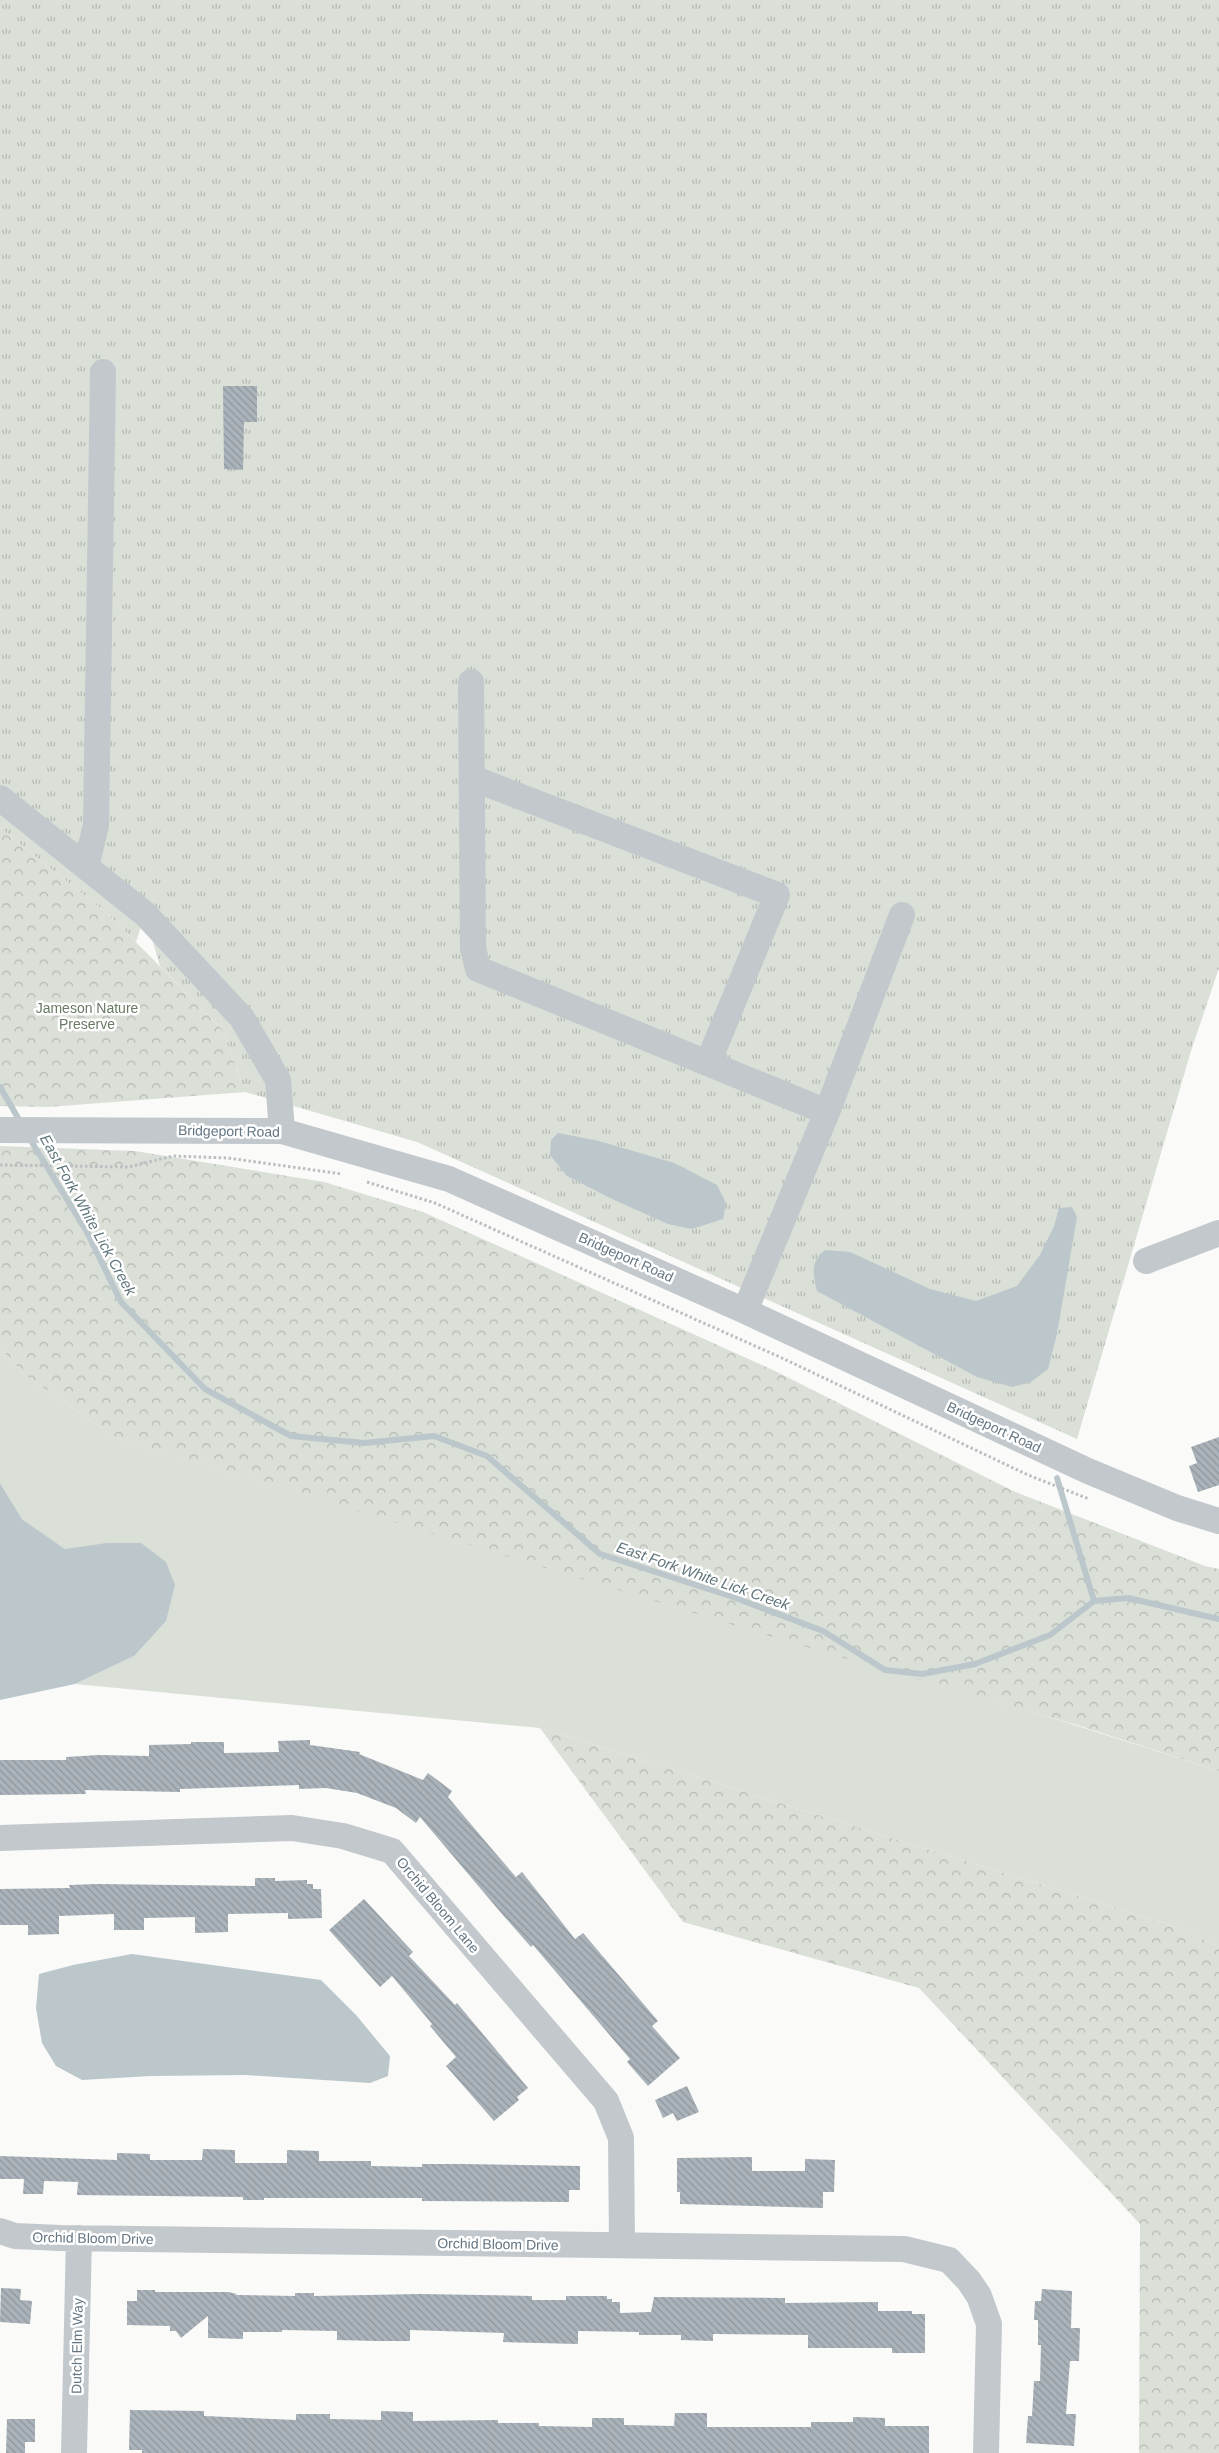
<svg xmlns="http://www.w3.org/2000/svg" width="1219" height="2453" font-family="Helvetica,sans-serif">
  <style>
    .green { fill: #dadfd7 }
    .forest { fill: url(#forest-crowns) }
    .park { fill: url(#park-tufts) }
    .water { fill: #bbc7cb }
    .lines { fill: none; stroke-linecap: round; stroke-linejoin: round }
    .stream { stroke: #bbc7cb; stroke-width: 6 }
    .building { fill: url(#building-back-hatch) }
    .path { stroke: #bbbfc2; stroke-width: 3; stroke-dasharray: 2.5 2.5; stroke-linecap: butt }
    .minor { stroke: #c3c8cc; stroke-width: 26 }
    .labels { text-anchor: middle; stroke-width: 5; stroke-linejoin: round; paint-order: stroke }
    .park-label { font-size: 14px; fill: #687a64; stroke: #fff }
    .street-label { font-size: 14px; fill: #657683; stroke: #fff }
    .water-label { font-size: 15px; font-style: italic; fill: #60757c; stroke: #fff }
  </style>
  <defs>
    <pattern id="forest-crowns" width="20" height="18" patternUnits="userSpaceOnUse" patternTransform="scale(1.25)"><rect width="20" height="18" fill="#dadfd7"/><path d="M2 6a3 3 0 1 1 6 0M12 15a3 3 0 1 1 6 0" fill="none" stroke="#b4b9b4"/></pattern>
    <pattern id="park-tufts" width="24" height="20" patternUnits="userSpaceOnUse" patternTransform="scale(1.25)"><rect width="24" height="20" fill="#dadfd7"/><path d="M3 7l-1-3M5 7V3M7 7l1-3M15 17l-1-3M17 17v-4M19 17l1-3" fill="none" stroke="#b4b9b4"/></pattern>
    <pattern id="building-back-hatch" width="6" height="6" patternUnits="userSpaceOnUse" patternTransform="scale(1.25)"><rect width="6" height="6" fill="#aab3b9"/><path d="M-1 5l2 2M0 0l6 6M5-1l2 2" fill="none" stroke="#8e969c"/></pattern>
  </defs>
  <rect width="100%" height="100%" fill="#fafaf8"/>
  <path class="green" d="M 0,1347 L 24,1374 L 116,1438 L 1062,1721 L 1219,1771 L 1219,1947 L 1183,1929 L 540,1728 L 75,1684 L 134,1656 L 65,1549 L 22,1519 L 0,1483 Z"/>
  <path class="forest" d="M 0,828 L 109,915 L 222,1029 L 245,1092 L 48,1107 L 0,1106 Z
    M 0,1146 L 135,1151 L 324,1182 L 423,1212 L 773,1370 L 1013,1491 L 1205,1566 L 1219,1569 L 1219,1771 L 1077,1725 L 806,1647 L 116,1438 L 24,1374 L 0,1347 Z
    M 540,1728 L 1183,1929 L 1219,1947 L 1219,2453 L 1139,2453 L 1140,2224 L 919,1988 L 683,1922 Z"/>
  <path class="park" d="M 0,0 L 1219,0 L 1219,968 L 1191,1051 L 1077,1439 L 417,1142 L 245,1092 L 222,1029 L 160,966 L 145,915 L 136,942 L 109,915 L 0,828 Z"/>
  <path class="water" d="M 558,1133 L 599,1141 L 674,1163 L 717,1185 L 726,1203 L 723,1219 L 692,1229 L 668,1224 L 610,1198 L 567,1176 L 550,1155 L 551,1140 Z
    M 1072,1207 L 1077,1217 L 1057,1334 L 1048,1369 L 1031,1382 L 1012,1387 L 977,1377 L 817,1291 C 813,1274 810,1262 825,1250 L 850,1252 L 930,1289 L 976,1301 L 1017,1286 L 1040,1255 L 1054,1226 L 1059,1208 Z
    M 0,1483 L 22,1519 L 65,1549 L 107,1543 L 141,1543 L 166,1562 L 175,1585 L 166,1621 L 134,1656 L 75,1684 L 0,1700 Z
    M 132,1954 L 321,1980 L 356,2015 L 390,2056 L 388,2076 L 370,2083 L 246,2075 L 151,2076 L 82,2080 L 56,2066 L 42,2043 L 36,2008 L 39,1974 L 73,1965 Z"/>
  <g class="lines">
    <path class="stream" d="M 0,1087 L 21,1123
      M 28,1136 L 87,1232 L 121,1302 L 205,1389 L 291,1436 L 364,1443 L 434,1436 L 487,1456 L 600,1554 L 733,1597 L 823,1631 L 885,1670 L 922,1674 L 975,1664 L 1050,1635 L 1094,1601 L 1128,1598 L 1219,1619
      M 1057,1478 L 1094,1601"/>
  </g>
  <path class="building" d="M 223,386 L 257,386 L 257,422 L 244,422 L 243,470 L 224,469 Z
    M 1219,1437 L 1219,1485 L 1198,1492 L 1189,1466 L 1197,1463 L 1191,1447 Z
    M 310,1740 L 310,1745 L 360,1752 L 359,1754 L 423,1780 L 428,1773 L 452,1791 L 448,1797 L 491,1848 L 516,1877 L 522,1872 L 575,1939 L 583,1933 L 658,2021 L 652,2026 L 680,2058 L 648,2086 L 627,2062 L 630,2059 L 533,1945 L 531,1947 L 502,1914 L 420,1817 L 416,1823 L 396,1808 L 357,1793 L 326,1788 L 299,1789 L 299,1785 L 180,1789 L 180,1792 L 85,1790 L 86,1794 L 0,1795 L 0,1760 L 66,1760 L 66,1757 L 99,1755 L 149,1756 L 149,1745 L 191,1744 L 191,1742 L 224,1742 L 224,1753 L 279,1752 L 278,1741 Z
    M 255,1878 L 275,1878 L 275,1881 L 307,1880 L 307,1884 L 313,1884 L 313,1889 L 321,1889 L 322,1918 L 288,1919 L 288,1913 L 228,1914 L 228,1932 L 195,1933 L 195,1917 L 144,1918 L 144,1930 L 114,1930 L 114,1914 L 59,1916 L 59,1934 L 28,1935 L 28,1925 L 0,1925 L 0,1889 L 70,1888 L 69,1885 L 98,1884 L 255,1886 Z
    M 364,1899 L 413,1952 L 409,1956 L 455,2005 L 457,2003 L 528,2088 L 517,2097 L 519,2100 L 494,2121 L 446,2066 L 456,2057 L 430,2026 L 432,2024 L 392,1976 L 380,1987 L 329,1930 Z
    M 687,2086 L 699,2112 L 677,2121 L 673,2113 L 663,2118 L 655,2100 Z
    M 203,2149 L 235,2150 L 235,2163 L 287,2163 L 287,2150 L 319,2151 L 319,2161 L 371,2161 L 371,2166 L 422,2167 L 422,2164 L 461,2164 L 580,2166 L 580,2190 L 569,2190 L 569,2202 L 422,2201 L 422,2198 L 264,2198 L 264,2200 L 243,2200 L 243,2197 L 77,2195 L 78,2182 L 44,2181 L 43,2194 L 23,2194 L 24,2179 L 0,2179 L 0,2156 L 117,2160 L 117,2153 L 150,2154 L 150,2160 L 202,2160 Z
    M 752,2157 L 752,2171 L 805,2171 L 805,2159 L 835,2160 L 834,2192 L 823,2192 L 823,2208 L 680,2204 L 680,2192 L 677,2192 L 677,2158 Z
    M 1,2288 L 21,2289 L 20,2300 L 32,2301 L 30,2324 L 0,2322 Z
    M 1042,2289 L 1072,2291 L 1071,2328 L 1080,2328 L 1079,2361 L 1070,2361 L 1066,2414 L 1076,2414 L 1074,2446 L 1026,2443 L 1028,2416 L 1032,2416 L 1034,2381 L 1040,2381 L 1041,2345 L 1038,2345 L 1038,2320 L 1034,2320 L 1035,2301 L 1041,2301 Z
    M 137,2290 L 155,2290 L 155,2292 L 228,2292 L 237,2294 L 235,2295 L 295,2296 L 295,2293 L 314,2293 L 314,2296 L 421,2294 L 532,2296 L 532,2300 L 566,2300 L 566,2296 L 607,2296 L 607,2299 L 612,2299 L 612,2302 L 620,2302 L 620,2313 L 651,2312 L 654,2297 L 785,2298 L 785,2303 L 878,2302 L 878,2311 L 912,2311 L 912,2314 L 925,2314 L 925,2353 L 892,2353 L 892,2348 L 808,2348 L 808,2335 L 713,2334 L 713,2341 L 681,2340 L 681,2335 L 639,2335 L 639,2332 L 578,2331 L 578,2344 L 503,2342 L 504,2333 L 410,2330 L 410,2341 L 377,2341 L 337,2340 L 337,2331 L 282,2330 L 282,2332 L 243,2332 L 243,2339 L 208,2338 L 208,2316 L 181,2338 L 176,2331 L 170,2331 L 170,2326 L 127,2325 L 127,2301 L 137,2301 Z
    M 130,2410 L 204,2411 L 204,2416 L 296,2420 L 296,2414 L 330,2414 L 330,2419 L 381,2420 L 381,2411 L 413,2412 L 413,2421 L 498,2420 L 498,2423 L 539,2423 L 539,2426 L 592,2427 L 592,2418 L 624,2418 L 624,2425 L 674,2426 L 675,2413 L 707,2413 L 707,2427 L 811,2427 L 811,2422 L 853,2422 L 853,2417 L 885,2418 L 885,2426 L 929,2426 L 929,2453 L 142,2453 L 142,2450 L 129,2450 Z
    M 7,2419 L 35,2419 L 35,2442 L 25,2442 L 25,2453 L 6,2453 Z"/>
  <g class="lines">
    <path class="path" d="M 0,1165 L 128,1167 L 173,1156 L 228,1158 L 342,1174
      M 367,1182 L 435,1203 L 782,1358 L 1028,1475 L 1089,1499"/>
    <path class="minor" d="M 471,682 L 473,948 L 478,969 L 827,1112
      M 472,778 L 777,895 L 708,1063
      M 0,798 L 145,914 L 242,1018 L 278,1080 L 282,1131
      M 86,867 L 96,825 L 103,372
      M 0,1130 L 282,1131 L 449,1179 L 745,1311 L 1088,1471 L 1177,1508 L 1219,1521
      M 1146,1261 L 1219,1233
      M 745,1311 L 827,1112 L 902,915
      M 0,1838 L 292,1828 L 343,1836 L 392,1851 L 606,2101 L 621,2138 L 622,2245
      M 0,2231 L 15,2236 L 60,2238 L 904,2249 L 949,2260 L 969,2281 L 979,2296 L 989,2324 L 986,2453
      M 74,2453 L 79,2238"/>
  </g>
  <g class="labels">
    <g class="park-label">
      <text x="87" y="1013">Jameson Nature<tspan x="87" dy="16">Preserve</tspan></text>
    </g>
    <g class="street-label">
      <text transform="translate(229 1131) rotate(1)" y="5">Bridgeport Road</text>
      <text transform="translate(626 1257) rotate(24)" y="5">Bridgeport Road</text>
      <text transform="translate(994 1427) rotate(25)" y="5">Bridgeport Road</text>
      <text transform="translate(438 1905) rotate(50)" y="5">Orchid Bloom Lane</text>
      <text transform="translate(93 2238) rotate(1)" y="5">Orchid Bloom Drive</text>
      <text transform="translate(498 2244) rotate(1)" y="5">Orchid Bloom Drive</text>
      <text transform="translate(77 2346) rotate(-89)" y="5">Dutch Elm Way</text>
    </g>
    <g class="water-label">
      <text transform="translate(88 1215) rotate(61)" y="5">East Fork White Lick Creek</text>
      <text transform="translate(703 1576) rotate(19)" y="5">East Fork White Lick Creek</text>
    </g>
  </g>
</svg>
